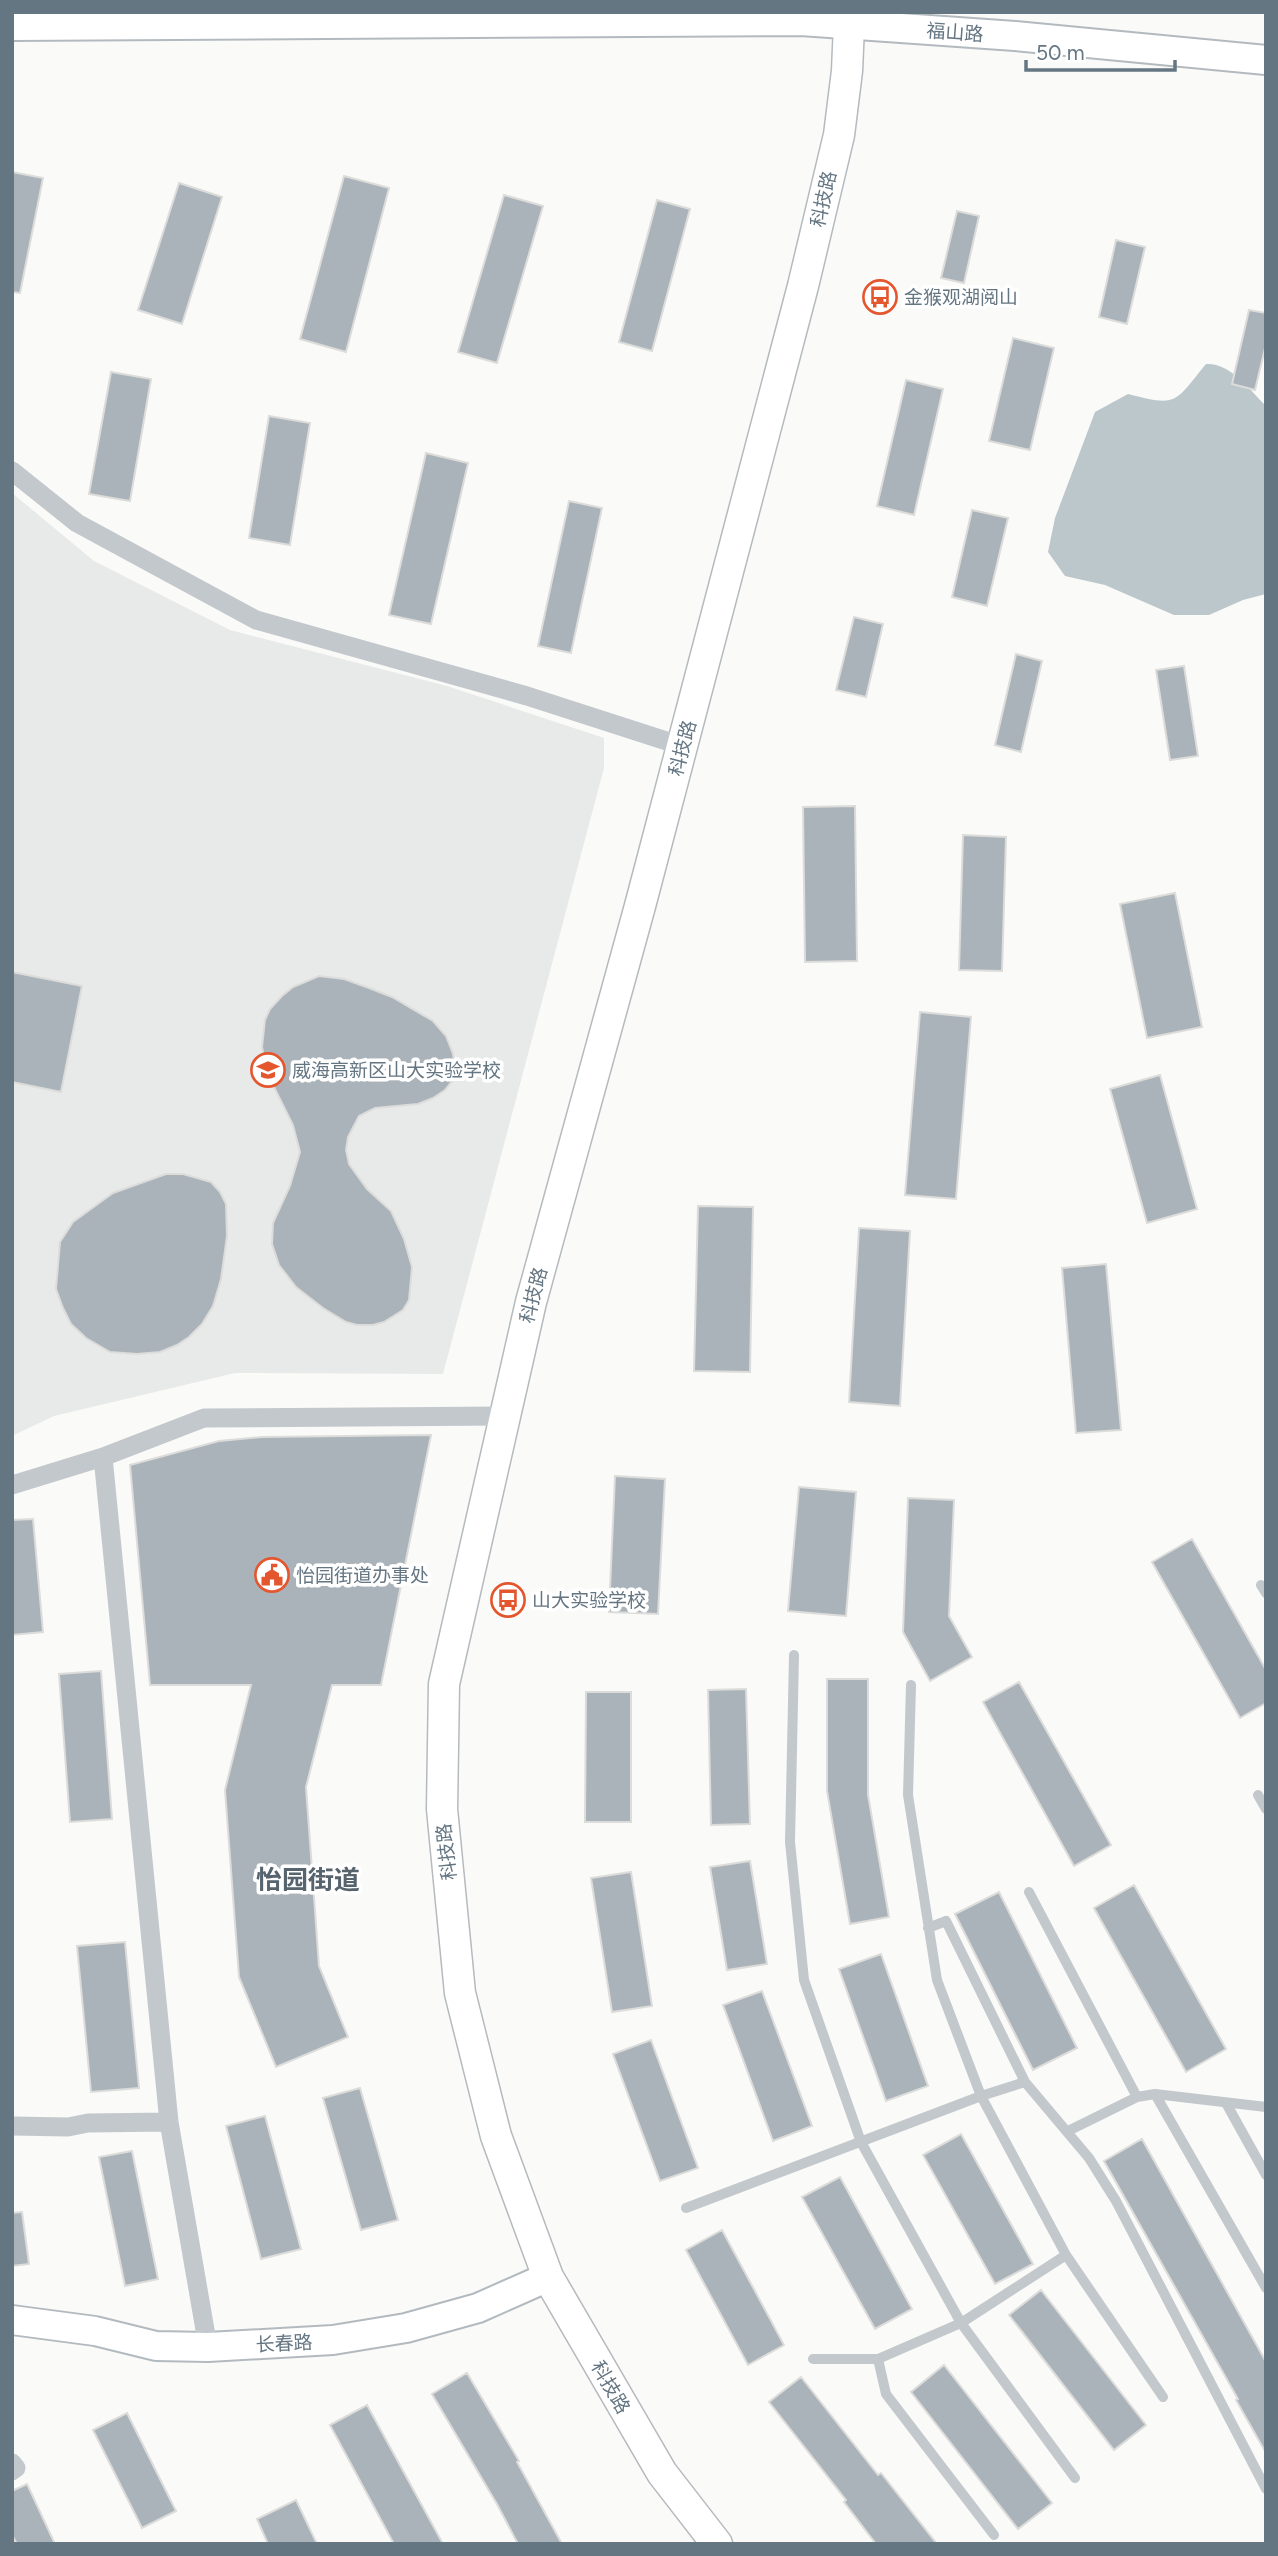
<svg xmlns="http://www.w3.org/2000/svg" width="1278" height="2556" font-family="Figtree,'Noto Sans SC',sans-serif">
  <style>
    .built { fill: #e8e9e9 }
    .water { fill: #bbc7cb }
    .building { fill: #aab3b9; stroke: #dcdcda; stroke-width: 2 }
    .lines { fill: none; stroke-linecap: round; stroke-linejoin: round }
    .secondary-casing { stroke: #b3babf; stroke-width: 32 }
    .primary-casing { stroke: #b5babe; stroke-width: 33 }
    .lane { stroke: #c3c8cc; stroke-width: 10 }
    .street { stroke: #c3c8cc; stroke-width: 19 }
    .secondary { stroke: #fff; stroke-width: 28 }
    .primary { stroke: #fff; stroke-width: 30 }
    .labels { text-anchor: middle; stroke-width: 7; stroke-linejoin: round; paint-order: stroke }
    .street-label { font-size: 19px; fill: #657683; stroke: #fff }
    .poi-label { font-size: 19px; fill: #657683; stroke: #fff; text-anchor: start }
    .district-label { font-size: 26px; font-weight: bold; fill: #57646e; stroke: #fff }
  </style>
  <rect width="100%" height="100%" fill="#fafaf8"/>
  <path class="built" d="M 12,493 L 94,561 L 230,630 L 447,686 L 604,738 L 604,768 L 443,1374 L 235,1373 L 54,1416 L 12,1436 Z"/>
  <path class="water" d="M 1206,364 C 1231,363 1249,389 1266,406 L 1266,594 L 1243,600 L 1209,615 L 1174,615 L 1105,585 L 1065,576 L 1048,552 L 1055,518 L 1095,412 L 1128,394 C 1178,407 1174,403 1206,364 Z"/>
  <path class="building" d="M 12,172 L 43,178 L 20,293 L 12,292 Z
    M 344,176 L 389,188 L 346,352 L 300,339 Z
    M 179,183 L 222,197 L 182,324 L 138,310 Z
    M 504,195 L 543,206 L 497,363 L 458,352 Z
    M 657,200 L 690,209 L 652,351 L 619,342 Z
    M 957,211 L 979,216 L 964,283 L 941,278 Z
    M 1116,240 L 1145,247 L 1127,324 L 1099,317 Z
    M 1249,310 L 1266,313 L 1266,344 L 1255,390 L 1232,384 Z
    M 1013,338 L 1054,348 L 1030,450 L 989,441 Z
    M 111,372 L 151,379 L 130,501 L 89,494 Z
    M 906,380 L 943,389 L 914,515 L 877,506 Z
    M 269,416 L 310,423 L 290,545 L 249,538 Z
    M 426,453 L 468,463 L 431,624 L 389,615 Z
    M 569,501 L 602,508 L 571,653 L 538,646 Z
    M 972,510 L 1008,518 L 987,606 L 952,597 Z
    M 854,617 L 883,624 L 866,697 L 836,690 Z
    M 1016,654 L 1042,661 L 1021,752 L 995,745 Z
    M 1184,666 L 1198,756 L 1170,760 L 1156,670 Z
    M 855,806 L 857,961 L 805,962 L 803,807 Z
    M 963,835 L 1006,837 L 1002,971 L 959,970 Z
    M 1175,893 L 1202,1027 L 1147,1038 L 1120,904 Z
    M 12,972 L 82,986 L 61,1092 L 12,1082 Z
    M 319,976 L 344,979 L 369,988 L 392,997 L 433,1021 L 446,1036 L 453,1054 L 455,1071 L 452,1081 L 445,1090 L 433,1098 L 418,1104 L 375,1108 L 359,1116 L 348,1137 L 346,1150 L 349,1164 L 367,1189 L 391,1211 L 404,1239 L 412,1267 L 409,1300 L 403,1310 L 384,1322 L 373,1325 L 357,1325 L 346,1322 L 323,1308 L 296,1287 L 279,1265 L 272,1244 L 273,1223 L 290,1186 L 300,1152 L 293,1125 L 270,1079 L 265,1064 L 262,1047 L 265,1020 L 270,1009 L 282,996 L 293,987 Z
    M 920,1012 L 971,1017 L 956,1199 L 905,1195 Z
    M 1160,1075 L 1197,1209 L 1147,1223 L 1110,1089 Z
    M 166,1174 L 183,1174 L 211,1182 L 220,1192 L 226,1204 L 227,1236 L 221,1279 L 213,1306 L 202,1324 L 189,1337 L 177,1345 L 160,1352 L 137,1354 L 110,1352 L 86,1338 L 71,1324 L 63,1308 L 56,1289 L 60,1242 L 73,1222 L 113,1193 Z
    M 698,1206 L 753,1207 L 750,1372 L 694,1371 Z
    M 859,1228 L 910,1231 L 900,1406 L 849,1402 Z
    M 1106,1264 L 1121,1430 L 1076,1433 L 1062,1268 Z
    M 431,1435 L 381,1685 L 332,1685 L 306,1787 L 319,1966 L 348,2037 L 276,2067 L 239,1977 L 225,1790 L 251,1685 L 150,1685 L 130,1465 L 219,1441 L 262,1437 Z
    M 615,1476 L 665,1479 L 658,1614 L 609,1612 Z
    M 799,1487 L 856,1492 L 846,1616 L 788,1611 Z
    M 908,1498 L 954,1500 L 949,1616 L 972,1657 L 930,1681 L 903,1632 Z
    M 33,1519 L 43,1632 L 12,1635 L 12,1520 Z
    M 1192,1539 L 1266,1670 L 1266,1703 L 1240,1718 L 1152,1562 Z
    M 101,1671 L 112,1819 L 70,1822 L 59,1674 Z
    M 827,1679 L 868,1679 L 868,1795 L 889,1917 L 850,1924 L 827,1791 Z
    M 1019,1682 L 1111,1845 L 1074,1866 L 983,1702 Z
    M 746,1689 L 750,1824 L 711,1825 L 708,1690 Z
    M 586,1692 L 631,1692 L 631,1822 L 585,1822 Z
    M 750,1861 L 767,1964 L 727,1970 L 710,1867 Z
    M 631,1872 L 652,2006 L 612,2012 L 591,1878 Z
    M 1134,1885 L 1226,2049 L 1186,2072 L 1094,1908 Z
    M 999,1892 L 1077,2048 L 1033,2070 L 955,1914 Z
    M 125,1942 L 139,2088 L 91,2092 L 77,1946 Z
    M 881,1954 L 928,2086 L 886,2101 L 839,1969 Z
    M 762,1991 L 812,2126 L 773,2141 L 723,2005 Z
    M 651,2040 L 698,2168 L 660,2181 L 613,2054 Z
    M 360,2088 L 398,2220 L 361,2230 L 323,2098 Z
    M 265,2116 L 301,2249 L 261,2259 L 226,2126 Z
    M 961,2134 L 1033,2264 L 995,2284 L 923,2155 Z
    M 1142,2139 L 1266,2362 L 1266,2453 L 1236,2400 L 1238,2399 L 1104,2161 Z
    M 132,2151 L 158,2279 L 125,2286 L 99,2157 Z
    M 840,2177 L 912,2309 L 875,2329 L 802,2197 Z
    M 22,2212 L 29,2264 L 12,2266 L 12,2213 Z
    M 722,2230 L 784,2345 L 748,2365 L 686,2250 Z
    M 1041,2290 L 1146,2425 L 1114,2450 L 1009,2315 Z
    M 944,2365 L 1052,2503 L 1018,2529 L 911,2392 Z
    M 467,2373 L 519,2461 L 517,2462 L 562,2544 L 518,2544 L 497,2504 L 432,2394 Z
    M 801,2377 L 878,2475 L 881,2473 L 937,2544 L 876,2544 L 844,2502 L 846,2500 L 769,2402 Z
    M 367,2405 L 443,2544 L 394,2544 L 330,2425 Z
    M 127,2413 L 176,2511 L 142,2528 L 93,2430 Z
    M 27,2484 L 55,2544 L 17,2544 L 12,2535 L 12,2491 Z
    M 296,2500 L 317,2544 L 268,2544 L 257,2519 Z"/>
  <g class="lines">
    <g class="secondary-casing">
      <path id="secondary" d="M 12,26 L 801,21 L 1015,36 L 1266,60
        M 12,2320 L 95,2331 L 156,2346 L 208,2347 L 333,2340 L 406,2328 L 478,2308 L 548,2277"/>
    </g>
    <g class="primary-casing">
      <path id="primary" d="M 717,2544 L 662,2473 L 548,2277 L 496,2136 L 460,1993 L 442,1809 L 444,1684 L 531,1302 L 640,906 L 803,286 L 839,135 L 847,71 L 849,25"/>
    </g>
    <path class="lane" d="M 1261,1585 L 1266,1593
      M 794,1655 L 790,1842 L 804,1980 L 861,2142 L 961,2323 L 1075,2478
      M 911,1685 L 908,1795 L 937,1980 L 981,2096 L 1066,2255 L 1163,2397
      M 1258,1795 L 1266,1809
      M 1029,1892 L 1137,2097
      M 928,1928 L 946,1921 L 1025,2082 L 1089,2158 L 1116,2201 L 1266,2489
      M 1155,2094 L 1266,2288
      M 1226,2103 L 1266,2175
      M 1068,2131 L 1137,2097 L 1155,2094 L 1266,2107
      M 686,2208 L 981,2096 L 1025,2082
      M 813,2359 L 878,2359 L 961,2323 L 1066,2255
      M 878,2359 L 886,2394 L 994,2535"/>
    <path class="street" d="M 12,471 L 77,523 L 256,620 L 527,696 L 682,746
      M 103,1457 L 169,2122 L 208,2347
      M 12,1485 L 103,1457 L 204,1418 L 504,1416
      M 12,2126 L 68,2127 L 88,2123 L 169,2122
      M 12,2463 L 16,2468 L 12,2471"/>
    <use href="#secondary" class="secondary"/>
    <use href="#primary" class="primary"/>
  </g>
  <defs>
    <g id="bus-ring" transform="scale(1.75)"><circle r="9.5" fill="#fff" stroke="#e4572e" stroke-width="1.5"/><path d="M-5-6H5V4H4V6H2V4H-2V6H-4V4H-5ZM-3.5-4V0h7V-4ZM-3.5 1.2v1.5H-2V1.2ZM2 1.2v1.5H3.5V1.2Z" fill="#e4572e"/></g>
    <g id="school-ring" transform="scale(1.75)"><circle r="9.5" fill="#fff" stroke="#e4572e" stroke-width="1.5"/><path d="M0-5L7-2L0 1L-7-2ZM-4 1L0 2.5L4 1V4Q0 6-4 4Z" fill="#e4572e"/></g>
    <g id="civic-ring" transform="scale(1.75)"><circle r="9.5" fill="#fff" stroke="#e4572e" stroke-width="1.5"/><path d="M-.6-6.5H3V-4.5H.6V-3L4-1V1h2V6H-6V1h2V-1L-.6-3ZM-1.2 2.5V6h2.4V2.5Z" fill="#e4572e"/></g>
  </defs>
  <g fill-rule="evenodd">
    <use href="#bus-ring" x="880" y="297"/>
    <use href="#school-ring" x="268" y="1070"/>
    <use href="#civic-ring" x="272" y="1575"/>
    <use href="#bus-ring" x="508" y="1600"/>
  </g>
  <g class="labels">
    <g class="street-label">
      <text transform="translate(955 32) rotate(4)" y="7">福山路</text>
      <text transform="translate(823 199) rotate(-77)" y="7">科技路</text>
      <text transform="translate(682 748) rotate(-75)" y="7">科技路</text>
      <text transform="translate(533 1295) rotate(-75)" y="7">科技路</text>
      <text transform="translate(446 1852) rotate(-96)" y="7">科技路</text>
      <text transform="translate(284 2343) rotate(-3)" y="7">长春路</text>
      <text transform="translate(611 2387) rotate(60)" y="7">科技路</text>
    </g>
    <g class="poi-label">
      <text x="904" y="304">金猴观湖阅山</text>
      <text x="292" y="1077">威海高新区山大实验学校</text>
      <text x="296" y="1582">怡园街道办事处</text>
      <text x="532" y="1607">山大实验学校</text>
    </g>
    <g class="district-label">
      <text x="308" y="1889">怡园街道</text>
    </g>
  </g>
  <rect width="1278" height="2556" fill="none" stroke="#657683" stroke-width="28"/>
  <path d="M1026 60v10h149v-10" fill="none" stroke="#657683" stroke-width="3.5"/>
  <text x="1036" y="60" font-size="21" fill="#657683" stroke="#ffffff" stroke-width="5" paint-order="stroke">50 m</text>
</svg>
